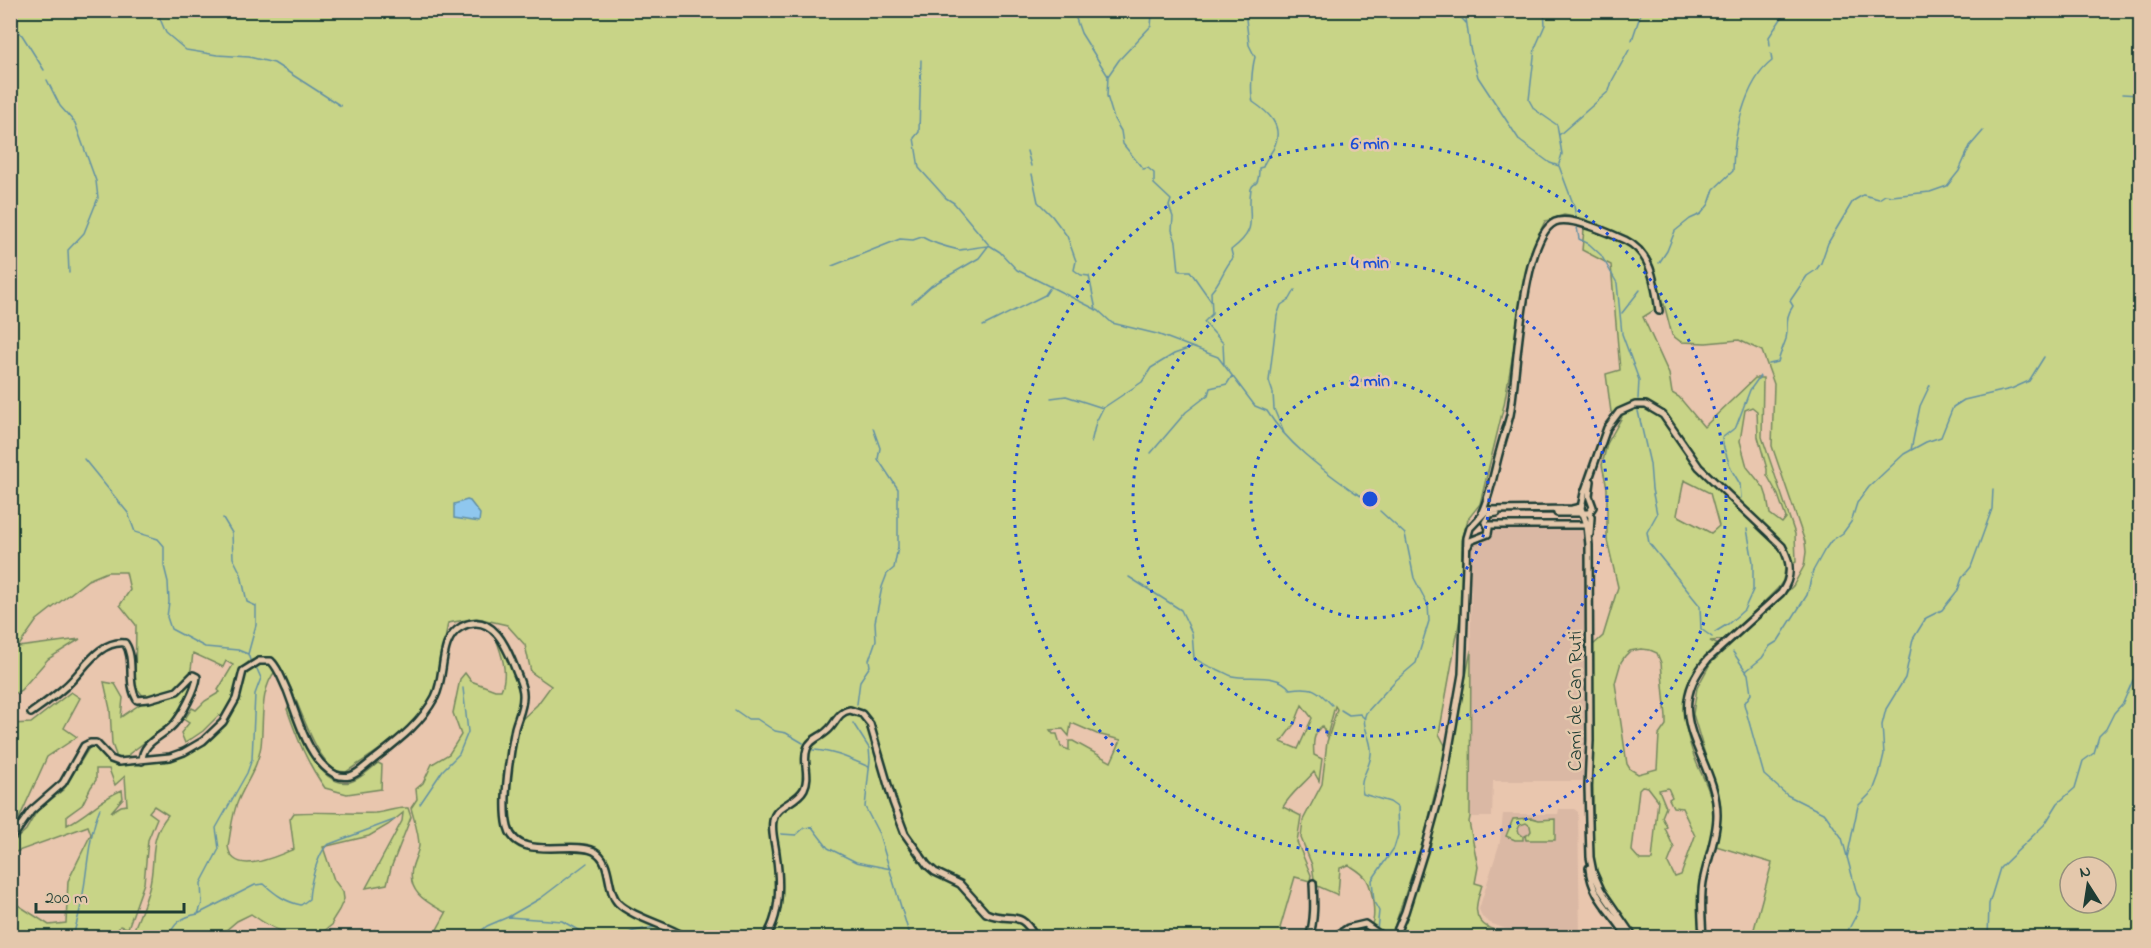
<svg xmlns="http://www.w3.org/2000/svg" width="2151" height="948" font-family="'Indie Flower',sans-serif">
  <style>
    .built { fill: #dab8a4 }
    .green { fill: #c8d487; stroke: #74885e; stroke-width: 1.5; fill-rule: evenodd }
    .water { fill: #8fc7ee; stroke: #6290a4; stroke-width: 1.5 }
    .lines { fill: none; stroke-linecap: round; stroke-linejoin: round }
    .stream { stroke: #6290a4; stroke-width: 1.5 }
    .minor-casing { stroke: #1f3d34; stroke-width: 10 }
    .minor { stroke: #e4c8ac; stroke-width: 5 }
    .ring { fill: none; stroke: #1d4ed8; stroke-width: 3; stroke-dasharray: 3 6 }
    .labels { text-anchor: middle; stroke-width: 5; stroke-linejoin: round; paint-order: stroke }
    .street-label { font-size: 20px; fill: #1f3d34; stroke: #e4c8ac }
    .centre { fill: #1d4ed8; stroke: #e4c8ac; stroke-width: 3 }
    .ring-label { font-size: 18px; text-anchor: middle; font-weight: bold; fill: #1d4ed8; stroke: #e4c8ac; stroke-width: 5; stroke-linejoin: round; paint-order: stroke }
  </style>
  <rect width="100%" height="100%" fill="#e9c6ae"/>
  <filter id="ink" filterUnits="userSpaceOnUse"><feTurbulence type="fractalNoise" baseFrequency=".0167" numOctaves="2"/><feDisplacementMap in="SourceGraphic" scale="12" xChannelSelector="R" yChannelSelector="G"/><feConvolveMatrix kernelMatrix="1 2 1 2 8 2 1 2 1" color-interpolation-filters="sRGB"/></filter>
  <g filter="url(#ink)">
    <path class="built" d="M 1492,528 L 1585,528 L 1587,531 L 1588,749 L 1585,781 L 1493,781 L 1492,817 L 1470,817 L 1471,545 L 1474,542 L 1488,539 L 1491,536 Z
      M 1559,809 L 1574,809 L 1578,812 L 1580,937 L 1527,937 L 1490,923 L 1482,917 L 1479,909 L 1500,842 L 1503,814 L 1558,814 Z"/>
    <path class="green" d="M 11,11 L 2140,11 L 2140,937 L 1741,937 L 1757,932 L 1754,929 L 1772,863 L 1716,846 L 1720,823 L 1720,805 L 1693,714 L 1697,688 L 1710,664 L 1793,586 L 1804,566 L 1806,552 L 1805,542 L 1772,446 L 1774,384 L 1762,351 L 1739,340 L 1706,343 L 1681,342 L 1672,335 L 1664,304 L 1643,317 L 1669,374 L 1672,393 L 1679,397 L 1704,427 L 1755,378 L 1763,378 L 1762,437 L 1795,534 L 1796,562 L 1785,569 L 1783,581 L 1778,588 L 1760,606 L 1723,640 L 1710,641 L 1719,645 C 1678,680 1678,717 1697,764 C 1704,779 1712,795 1713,811 C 1716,836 1703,859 1699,883 C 1696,901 1698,919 1700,937 L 1635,937 C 1616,908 1595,886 1593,851 L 1593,645 L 1603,636 L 1618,587 L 1607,540 L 1607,488 L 1602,465 L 1607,444 L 1622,417 L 1611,412 L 1606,374 L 1620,370 L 1611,265 L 1582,250 L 1585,219 L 1564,215 L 1545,221 L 1531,251 L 1504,405 L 1480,504 L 1468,519 L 1462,540 L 1461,613 L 1439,734 L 1446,747 L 1424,838 L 1391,937 L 1384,937 L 1371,925 C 1377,918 1372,888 1367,880 C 1363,873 1355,869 1349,865 L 1340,868 L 1338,895 L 1315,885 L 1312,865 L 1301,838 L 1303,820 L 1322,784 L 1327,742 L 1337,709 L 1335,706 L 1327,736 L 1322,726 C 1313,733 1313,744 1314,755 L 1322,759 L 1319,781 L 1314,772 C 1304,784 1291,793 1283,807 L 1301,816 L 1297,842 L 1311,875 L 1310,881 L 1295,877 L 1280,928 L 1287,937 L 436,938 L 434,935 L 446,913 C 427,902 407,893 412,868 C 414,860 418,853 419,846 C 419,833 414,820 411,808 L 417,799 L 416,789 L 423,783 L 432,764 L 449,754 L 461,735 L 453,713 L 460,679 L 465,673 L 471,681 L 495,690 L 501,690 C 509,673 501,652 495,636 C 513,654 522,695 521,720 L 537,705 L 551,686 L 531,672 L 525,645 L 507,625 L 477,618 L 448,623 C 444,643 442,664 437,683 C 425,724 379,750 346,772 C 343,771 339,772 337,771 C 311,758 295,684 276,660 C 240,653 243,670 233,696 C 230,704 225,710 221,717 L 219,715 L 203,731 L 185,743 L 181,733 L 189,723 L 180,717 L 182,715 L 186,717 L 192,708 L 196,710 L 205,701 L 220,692 L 218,690 L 233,665 L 226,661 L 223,667 L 193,653 C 192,659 192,667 190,673 C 182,691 161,693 144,697 L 135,686 L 136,625 L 120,605 L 130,590 L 126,572 L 107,572 L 88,580 L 37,620 L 18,647 L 80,639 L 48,659 L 21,690 L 11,696 ZM 1752,407 L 1757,411 L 1758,437 L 1767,469 L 1767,475 L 1778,495 L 1786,518 L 1782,523 L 1770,514 L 1767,497 L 1764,488 L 1747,467 L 1740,441 L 1745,410 ZM 1684,480 L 1710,493 L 1719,526 L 1711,533 L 1677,515 ZM 1641,649 L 1650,650 L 1657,653 L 1661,663 L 1666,717 L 1666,725 L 1659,735 L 1657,769 L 1638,774 L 1630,769 L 1627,764 L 1615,683 L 1621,662 L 1625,656 L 1630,651 ZM 1302,705 L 1312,718 L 1298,749 L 1281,742 L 1295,723 ZM 1071,724 L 1074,724 L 1097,734 L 1121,740 L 1111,762 L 1073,741 L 1069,741 L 1069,750 L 1061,747 L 1057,734 L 1053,734 L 1050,730 L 1063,729 L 1069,736 ZM 1642,786 L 1648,787 L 1658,800 L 1652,860 L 1640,860 L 1632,851 L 1639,789 ZM 1668,788 L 1672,797 L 1669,799 L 1673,807 L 1682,808 L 1695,836 L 1681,875 L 1675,877 L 1668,863 L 1674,848 L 1665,828 L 1667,827 L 1662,817 L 1666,807 L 1659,790 ZM 2070,867 L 2106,867 L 2106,903 L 2070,903 Z
      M 1471,650 L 1470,817 L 1469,822 L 1478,867 L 1475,883 L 1482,885 C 1477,901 1470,918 1489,928 C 1496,931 1504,932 1511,937 L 1398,938 L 1412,899 L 1441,803 Z
      M 262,663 L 270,664 L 276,670 C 259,691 264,720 261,746 C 258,767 246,782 238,801 C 232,814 231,831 228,846 C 232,878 277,856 294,849 L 290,819 L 294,813 C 321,811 348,814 375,813 C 387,812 396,807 408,808 L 411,817 L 391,868 L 387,884 L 366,888 L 402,821 L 403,813 L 388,825 L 369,836 L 323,847 L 334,880 L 343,892 L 344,899 L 339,910 L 332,921 L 333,924 C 308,948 276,932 251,914 L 237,921 L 218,937 L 131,937 C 137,921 145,905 149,888 C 157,859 147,841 168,815 L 154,806 L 149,812 L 157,818 L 148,840 L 144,883 L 128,928 L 120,926 L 114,937 L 11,937 L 10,900 L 49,925 L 66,923 L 68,881 L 91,834 L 88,826 L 13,853 L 11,851 L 11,844 L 26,830 L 37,811 L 64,789 L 89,748 L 95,746 L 112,763 L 116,755 L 112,744 L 110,709 L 104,682 L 115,684 L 123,698 L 121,717 L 142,703 L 179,694 L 192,679 L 194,679 L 181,708 L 172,722 L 129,754 L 128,762 C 180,762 221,746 240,695 C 247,676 241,672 262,663 ZM 96,769 L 109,769 L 115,785 L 125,776 L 127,805 L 121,806 L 111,812 L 123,798 L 122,790 C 100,799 89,814 67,825 L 67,816 L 82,805 L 91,787 L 96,780 Z
      M 71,692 L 80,698 L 64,728 L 77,737 L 47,757 L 17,823 L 11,830 L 11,724 L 31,723 Z
      M 289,706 C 298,729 318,789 350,782 C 361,779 369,770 378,763 L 382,765 L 381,789 L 347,794 L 325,788 C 307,763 297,738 287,709 Z
      M 1532,818 L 1539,820 L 1555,819 L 1555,840 L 1526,840 L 1525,836 L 1529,834 L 1531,831 L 1530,826 L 1526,823 L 1520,825 L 1518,829 L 1519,833 L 1523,836 L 1523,840 L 1515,840 L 1506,836 L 1513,819 Z
      M 1360,926 L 1372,930 L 1379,938 L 1338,938 L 1353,928 Z"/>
    <path class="water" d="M 467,500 L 470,501 L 480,514 L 479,522 L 454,518 L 454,504 Z"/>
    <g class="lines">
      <path class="stream" d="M 63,10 L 68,12 L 75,10
        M 101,10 L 112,15 L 121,10
        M 1073,10 L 1081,33 L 1108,76 L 1107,96 L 1114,119 L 1121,131 L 1123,144 L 1143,169 L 1148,168 L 1154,173 L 1154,184 L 1171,200 L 1169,206 L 1173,217 L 1172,230 L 1176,242 L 1179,271 L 1190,271 L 1211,301
        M 1454,10 L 1466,23
        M 1465,10 L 1470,48 L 1478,77 L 1520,141 L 1550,163 L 1559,166 L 1574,206 L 1576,217
        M 1544,10 L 1545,25 L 1535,48 L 1529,100 L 1534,109 L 1557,125 L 1562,154 L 1559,164
        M 158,14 L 166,33 L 186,50 L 217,55 L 249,57 L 274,63 L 341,106
        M 10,23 L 22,35 L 44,70
        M 1632,40 L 1642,10
        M 1770,45 L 1769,37 L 1787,10
        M 921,60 L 919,132 L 914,138 L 919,168 L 946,198 L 954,203 L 989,245 L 1000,252 L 1017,270 L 1099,311 L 1112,323 L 1157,334 L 1218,357 L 1255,406 L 1267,411 C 1286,442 1320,468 1350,489 C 1358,495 1366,498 1374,504
        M 1108,76 L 1119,60 L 1151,26 L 1152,15 L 1158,10
        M 47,80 L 60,106 L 75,123 L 96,181 L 98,198 L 84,233 L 68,250 L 69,273
        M 2122,94 L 2140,95
        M 1559,135 L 1609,91 L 1612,81 L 1629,50
        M 1027,151 L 1031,166
        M 1032,174 L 1038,202 L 1052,216 L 1067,236 L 1076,261 L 1074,270 L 1081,275 L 1089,276 L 1096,310
        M 1577,227 L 1579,239 L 1589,244 L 1601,255 L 1617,283 L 1622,334 L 1639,380 L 1638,399
        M 1659,263 L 1667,251 L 1675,231 L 1690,219 L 1701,214 L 1709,204 L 1714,189 L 1733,171 C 1733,138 1744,82 1772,61 L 1771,54
        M 832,266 L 900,239 L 913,240 L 922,237 C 934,244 946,247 959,250 C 962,250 982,246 988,246
        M 912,303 L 931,286 L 979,258 L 989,245
        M 1622,313 L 1640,290
        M 983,326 L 1045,295 L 1051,286
        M 1224,364 L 1223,343 L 1204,322 L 1212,314 L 1211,292 C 1222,280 1223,269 1233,258 L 1231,250 C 1261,227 1246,219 1251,189 C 1253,183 1253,187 1257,182 C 1259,178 1259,172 1259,168 L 1263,167 C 1266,157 1272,154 1275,145 C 1283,125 1268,112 1253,102 C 1250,91 1252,68 1255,57 L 1249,45 L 1245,10
        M 1769,364 L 1778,362 C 1780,354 1784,345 1786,339 C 1789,325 1784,319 1793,306 L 1790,301 L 1807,276 L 1816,270 L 1821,263 L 1828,243 L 1853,201 L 1863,195 L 1879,199 L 1885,195 L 1892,196 L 1930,192 L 1947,186 L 1959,171 L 1970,146 L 1983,131
        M 1051,398 L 1066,396 L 1103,408
        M 1638,411 L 1650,464 L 1652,489 L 1657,514 L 1647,532 L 1649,543 L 1700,606 L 1701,629 L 1712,637
        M 1284,433 L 1274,409 L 1273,393 L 1269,381 L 1277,316 L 1281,305 L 1290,299 L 1295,290
        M 1091,443 L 1096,422 L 1103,408 L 1142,382 L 1151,368 L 1174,354 L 1191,348
        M 1911,450 L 1920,406 L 1930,385
        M 1151,453 L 1186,412 L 1208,395 L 1210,388 L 1227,384 L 1232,376
        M 84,459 L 128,513 L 135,532 L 158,539 L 164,546 L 164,566 L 168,582 L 169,602 L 167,617 L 171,629 L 205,647 L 238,650 L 248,654
        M 1741,498 L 1740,484 L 1731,469 L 1723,445 L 1722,438 L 1736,427 L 1750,390 L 1760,376
        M 223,518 L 232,533 L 233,558 L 241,574 L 247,602 L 256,606 L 256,625 L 248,654 L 250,660
        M 1129,577 L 1181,610 L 1192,633 L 1194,658 C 1203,664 1209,667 1219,670 C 1224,672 1228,675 1232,676 C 1249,680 1278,672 1290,689 C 1313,686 1317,689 1332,705
        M 1715,632 L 1728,624 L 1744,610 L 1753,590 L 1753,562 L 1747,529
        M 1733,652 L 1748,674 L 1751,694 L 1744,704 L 1764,775 L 1787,795 L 1825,814 L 1842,838 L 1857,894 L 1860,898 L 1859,910 L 1844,938
        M 1746,671 L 1762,658 L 1770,646 L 1778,641 L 1807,595 L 1813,571 L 1824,551 L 1831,541 L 1843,533 L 1851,522 L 1857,503 L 1869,487 L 1904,454 L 1926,442 L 1941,437 L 1953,407 L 1964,400 L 2011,389 L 2029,381 L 2044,357
        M 857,704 L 860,681 L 870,666 L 869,660 L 876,640 L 875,622 L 882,587 L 887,574 L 894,568 L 898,547 L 898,489 L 878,459 L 880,448 L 873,428
        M 735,710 L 748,719 L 757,719 L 775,731 L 786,733 L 803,743
        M 1341,710 L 1349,715 L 1360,714 L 1364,718
        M 853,723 L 869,748 L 870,760 L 865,807 L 879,834 L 908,930 L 913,938
        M 813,750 C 834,751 850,759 869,767
        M 420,804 L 443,770 L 459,754 L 468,732 L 463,688
        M 781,834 L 796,835 L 804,828 L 812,827 L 828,848 L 856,862 L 891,869
        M 1847,858 L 1858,806 L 1873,791 L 1879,775 L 1884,754 L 1882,725 L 1886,709 L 1905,678 L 1913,639 L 1926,618 L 1942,610 L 1958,590 L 1962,578 L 1971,567 L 1992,509 L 1993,489
        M 198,914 L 255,885 L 264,884 C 276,895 286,902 301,905 L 309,899 C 310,883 317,856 327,845 L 394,820
        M 508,917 L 541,898 L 587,863
        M 1377,930 L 1379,911 L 1374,902 L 1372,880 L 1394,848 L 1398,835 L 1397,807 L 1390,802 L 1363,794 C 1358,777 1370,770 1371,754 C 1373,739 1360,727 1366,713 L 1395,681 L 1416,663 L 1429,621 L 1428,605 L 1414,578 L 1405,534 L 1380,511
        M 73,938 C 75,927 79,916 81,905 C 88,872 87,840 100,808
        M 168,938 C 174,923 181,917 198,914 L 202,903 L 201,883 L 219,849 L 216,828 L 247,773 L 252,759 L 255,694 L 261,678 L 257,669
        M 472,938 L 487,926 L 508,917 L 562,921 L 592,938
        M 618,938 L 634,931 L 655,927
        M 1988,938 L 1989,904 L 2000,868 L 2045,824 L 2058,803 L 2075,788 L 2083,761 L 2094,753 L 2099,736 L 2106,729 L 2114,713 L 2123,703 L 2133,680 L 2140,675"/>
      <g class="minor-casing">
        <path id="minor" d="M 1482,512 C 1491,493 1494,471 1500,450 C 1503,438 1507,427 1510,415 C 1517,378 1521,238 1555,222 C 1570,215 1609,233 1625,240 C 1652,253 1655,284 1659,311
          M 1557,513 L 1589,513
          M 1589,513 L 1593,507 L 1589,496 L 1591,481
          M 1589,513 L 1591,517 L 1590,534
          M 1485,522 L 1490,514 L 1497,513
          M 1488,525 L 1587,525
          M 1468,546 L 1470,541 L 1488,534 L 1489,528 L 1486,523
          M 31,713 C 42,705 54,697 65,687 C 83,672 98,640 125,643 C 136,659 126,682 137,700 L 149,699 L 177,691 L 193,675 L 197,677 C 196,689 182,715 174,724 C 163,737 142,741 142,761
          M 10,838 L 17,831 L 31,811 L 63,783 L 84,746 L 90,743 L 96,743 L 111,759 L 119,762 L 170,757 L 184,752 L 203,741 L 223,722 L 236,699 L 243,671 L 259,661 L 271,661 C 279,669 282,680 287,690 C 298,718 308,761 336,775 C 341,777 345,777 350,776 C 358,774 365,766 372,761 C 396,742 420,725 435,697 C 446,676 438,640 461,627 C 493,610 508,650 516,671 C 519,679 524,688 523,697 C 523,708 518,717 515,728 C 510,753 502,802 508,827 C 517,862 571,840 594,851 C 613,861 605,889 618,903 C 632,917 669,926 687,938
          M 1589,868 C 1592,899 1613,912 1628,938
          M 765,938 C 782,915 780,880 776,853 C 775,843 771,831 773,821 C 775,805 797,803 804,789 C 811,775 802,762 807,749 C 810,739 821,737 827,731 C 836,724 837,712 850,710 L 862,714 L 870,724 L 893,802 L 905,834 L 927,865 L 935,872 L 960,884 L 986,913 C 1009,924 1021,907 1035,938
          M 1309,938 C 1315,919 1314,902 1313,883
          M 1333,938 L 1348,928 L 1365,924 L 1379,934 L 1380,938
          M 1394,938 L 1405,912 L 1426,845 L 1443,783 L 1462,674 L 1467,538 L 1470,528 L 1487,510 L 1572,509 L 1581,507
          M 1634,938 L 1601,890 L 1593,872 L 1590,857 L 1588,787 L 1590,741 L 1589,545 L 1587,525 L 1581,508 L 1584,493 L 1607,428 L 1619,412 L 1635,405 L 1646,405 L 1663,415 L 1699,467 L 1782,546 C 1791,562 1793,577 1781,593 L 1708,659 C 1657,718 1717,757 1717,815 C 1717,838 1707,860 1703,882 C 1700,901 1702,919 1703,938"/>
      </g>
      <use href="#minor" class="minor"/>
    </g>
  </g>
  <g class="ring">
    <circle cx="1370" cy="499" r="119"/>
    <circle cx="1370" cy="499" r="237"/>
    <circle cx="1370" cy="499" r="356"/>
  </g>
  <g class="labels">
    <g class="street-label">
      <text transform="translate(1574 701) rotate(-90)" y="7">Camí de Can Ruti</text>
    </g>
  </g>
  <circle cx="1370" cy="499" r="9" class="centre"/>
  <g class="ring-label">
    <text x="1370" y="149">6 min</text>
    <text x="1370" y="268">4 min</text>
    <text x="1370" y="386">2 min</text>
  </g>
  <rect width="2151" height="948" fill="none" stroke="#e4c8ac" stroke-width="36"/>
  <rect x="18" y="18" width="2115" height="912" fill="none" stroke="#1f3d34" stroke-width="2" filter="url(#ink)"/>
  <g transform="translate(2088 885) rotate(348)"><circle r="28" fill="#e4c8ac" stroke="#95907c" stroke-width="1.5"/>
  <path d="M0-4.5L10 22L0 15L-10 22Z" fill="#1f3d34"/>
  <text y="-9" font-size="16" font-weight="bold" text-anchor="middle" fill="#1f3d34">N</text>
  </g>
  <path d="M36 903v9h148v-9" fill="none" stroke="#1f3d34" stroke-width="3"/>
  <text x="45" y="903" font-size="18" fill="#1f3d34" stroke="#e4c8ac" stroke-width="4.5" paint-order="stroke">200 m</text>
</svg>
